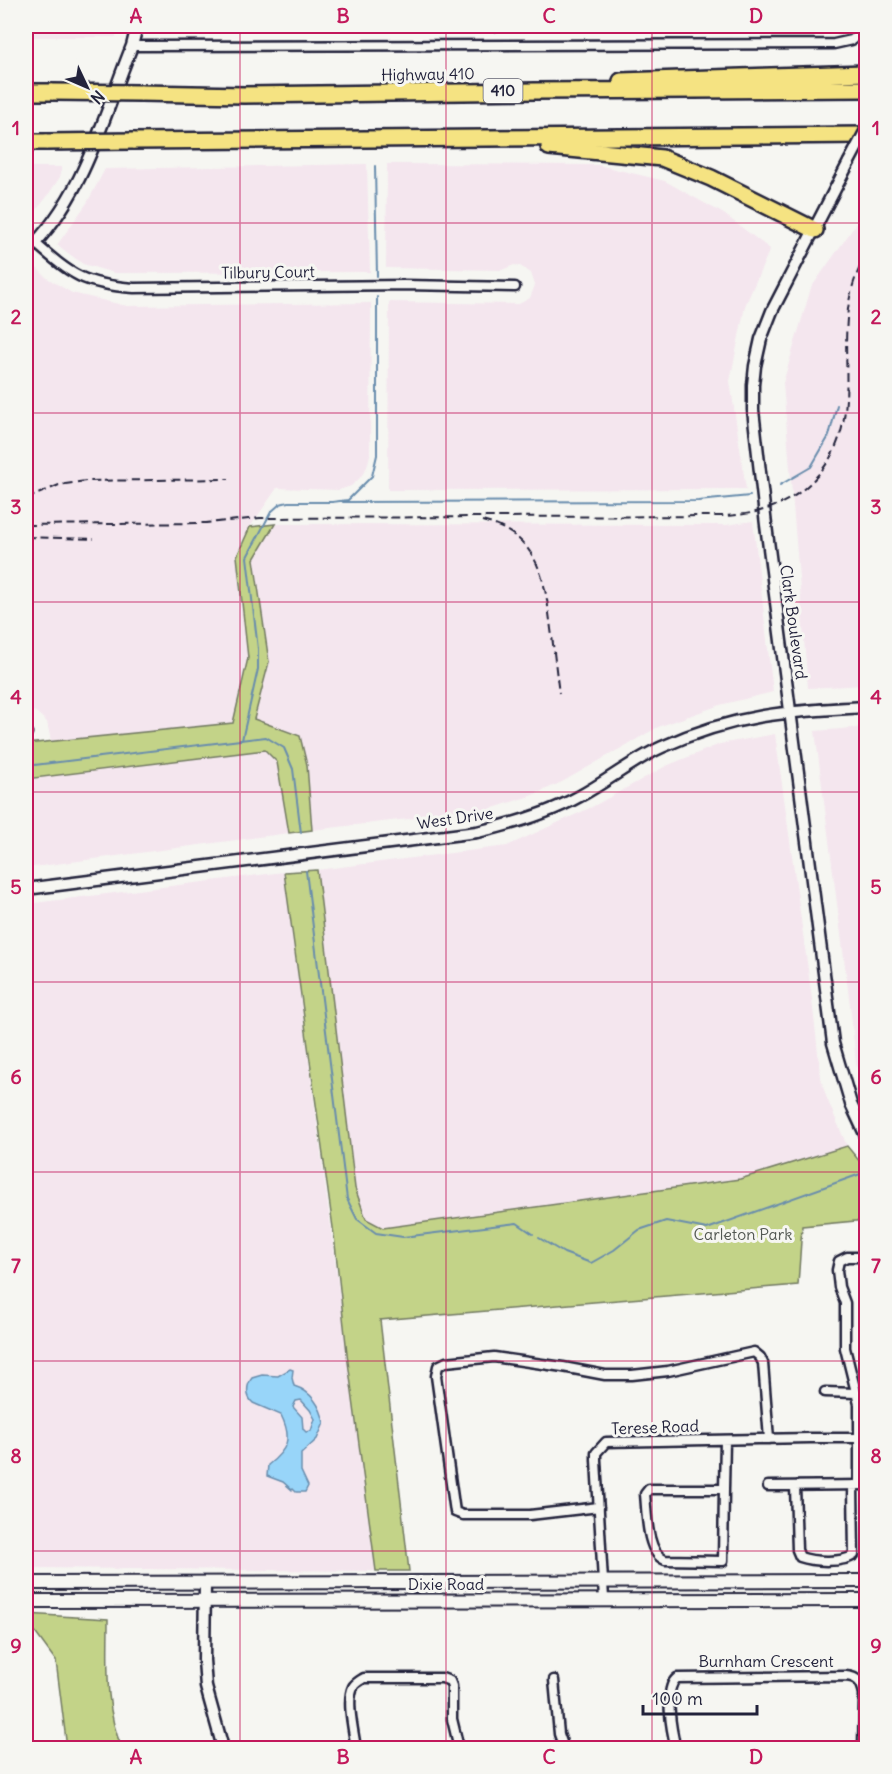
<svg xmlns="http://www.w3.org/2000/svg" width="892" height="1774" font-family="Delius,sans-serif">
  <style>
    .built { fill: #f4e6ee }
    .green { fill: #c3d388; stroke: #727a62; stroke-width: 1.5 }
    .water { fill: #98d5f9; stroke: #698dad; stroke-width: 1.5; fill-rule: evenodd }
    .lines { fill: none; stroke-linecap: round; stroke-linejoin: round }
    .stream { stroke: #698dad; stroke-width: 2 }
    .minor-casing { stroke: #22223b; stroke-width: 13 }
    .tertiary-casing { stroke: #22223b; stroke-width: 15 }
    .secondary-casing { stroke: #22223b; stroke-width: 16 }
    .motorway-casing { stroke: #22223b; stroke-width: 20 }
    .minor { stroke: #f6f6f2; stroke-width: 8 }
    .tertiary { stroke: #f6f6f2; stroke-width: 10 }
    .secondary { stroke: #f6f6f2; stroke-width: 12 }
    .motorway { stroke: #f5e382; stroke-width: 15 }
    .rail { stroke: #22223b; stroke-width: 2; stroke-dasharray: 9 4.5; stroke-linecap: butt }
    .tertiary-bridge-casing { stroke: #22223b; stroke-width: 15; stroke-linecap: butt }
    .motorway-bridge-casing { stroke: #22223b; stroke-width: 20; stroke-linecap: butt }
    .tertiary-bridge { stroke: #f6f6f2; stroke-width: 10 }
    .motorway-bridge { stroke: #f5e382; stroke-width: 15 }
    .grid { fill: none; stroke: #c2185b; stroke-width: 1.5; stroke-opacity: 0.55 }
    .labels { text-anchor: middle; stroke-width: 6; stroke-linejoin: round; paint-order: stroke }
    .shield { fill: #f6f6f2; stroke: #626272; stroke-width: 1.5 }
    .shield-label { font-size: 15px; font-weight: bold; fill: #22223b }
    .street-label { font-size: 16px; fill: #22223b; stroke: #f6f6f2 }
    .park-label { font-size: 16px; fill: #525752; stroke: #f6f6f2 }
    .neatline { fill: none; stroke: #c2185b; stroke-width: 2 }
    .grid-label { font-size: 20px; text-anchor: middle; font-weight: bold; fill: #c2185b }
  </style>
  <rect width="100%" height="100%" fill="#f6f6f2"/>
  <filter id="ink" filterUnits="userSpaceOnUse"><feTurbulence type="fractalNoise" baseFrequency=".0167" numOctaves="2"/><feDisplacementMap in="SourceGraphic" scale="12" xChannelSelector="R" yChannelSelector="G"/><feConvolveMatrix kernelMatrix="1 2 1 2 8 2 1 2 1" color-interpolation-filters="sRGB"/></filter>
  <g filter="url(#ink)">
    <path class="built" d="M 26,26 L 118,26 L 116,37 L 26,37 Z
      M 159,26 L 836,26 L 831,28 L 159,29 Z
      M 367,164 L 370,272 L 114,273 L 83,264 L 57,245 L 87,203 L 105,169 Z
      M 387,164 L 598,165 L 665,181 L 724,214 L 770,249 L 745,306 L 730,381 L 746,489 L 388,490 L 389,302 L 519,304 L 530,298 L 535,285 L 531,273 L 520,266 L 514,265 L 502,270 L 386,268 Z
      M 26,167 L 62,167 L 60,177 L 46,198 L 26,223 Z
      M 866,210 L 866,685 L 808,688 L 783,383 L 811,288 Z
      M 37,268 L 47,278 L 72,293 L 127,306 L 371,303 L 370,455 L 367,467 L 360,478 L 351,486 L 339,490 L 277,488 L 250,527 L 237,556 L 248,658 L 233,723 L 51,741 L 47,722 L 36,712 L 26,710 L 26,275 Z
      M 753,521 L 773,692 L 720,705 L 658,727 L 562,782 L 533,795 L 487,810 L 312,830 L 307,765 L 254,719 L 269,662 L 254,559 L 275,524 L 726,525 Z
      M 866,727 L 866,1091 L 856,1064 L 851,1013 L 815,731 Z
      M 775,734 L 811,991 L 821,1079 L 826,1096 L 847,1146 L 740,1179 L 383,1228 L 366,1219 L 355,1188 L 317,870 L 507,846 L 592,807 L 666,766 L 720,744 Z
      M 265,750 L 277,762 L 289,833 L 26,868 L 26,779 Z
      M 284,872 L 376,1571 L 26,1568 L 26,904 Z"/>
    <path class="green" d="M 275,524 L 254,559 L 269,662 L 254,719 L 300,736 L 307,765 L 312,830 L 289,833 L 277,762 L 265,750 L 26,779 L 26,744 L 233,723 L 248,658 L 237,556 L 250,527 Z
      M 317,870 L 355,1188 L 366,1219 L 383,1228 L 740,1179 L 847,1146 L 866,1169 L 866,1220 L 802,1226 L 798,1285 L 380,1320 L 409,1571 L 376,1571 L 348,1362 L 334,1235 L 284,872 Z
      M 26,1614 L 108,1619 C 108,1662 104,1708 122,1748 L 67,1748 L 56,1661 L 26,1620 Z"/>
    <path class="water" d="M 290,1369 L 293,1370 L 292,1378 L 294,1386 C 311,1391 321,1406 324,1423 L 317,1439 L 301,1454 L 301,1471 L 308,1486 L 305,1492 L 296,1492 L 293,1489 L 292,1490 L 283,1482 L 267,1476 L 268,1465 C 287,1450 293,1439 281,1415 L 253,1403 C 246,1397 246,1385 252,1378 L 262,1375 L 278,1376 ZM 301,1400 L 310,1410 L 315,1419 L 311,1431 L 306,1432 L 303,1429 L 302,1417 L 293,1407 L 296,1401 Z"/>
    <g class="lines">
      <path class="stream" d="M 496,32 L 502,26
        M 375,166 L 377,276
        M 780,485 L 811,467 L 829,436 L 837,405
        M 343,502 L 698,501 L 750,496
        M 242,740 L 258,669 L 258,649 L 247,557 L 271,512 L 280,504 L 288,502 L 332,502 L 348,500 L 372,476 L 377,455 L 377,297
        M 26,766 L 266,737 L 284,748 L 293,769 L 301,833
        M 306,871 L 347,1199 L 357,1219 L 376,1233 L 403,1237 L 517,1223 L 533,1234
        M 539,1238 L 564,1253 L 591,1263 L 614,1250 L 639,1230 L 666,1221 L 707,1229 L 866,1172"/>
      <g class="minor-casing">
        <path id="minor" d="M 132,46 L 834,44 L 852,40 L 866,26
          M 35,243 C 73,276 83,284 134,288 L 404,285 L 515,287
          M 26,733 L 27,733
          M 825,1392 L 856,1393
          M 859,1485 L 859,1404 L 845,1348 L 845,1303 L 839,1287 L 837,1270 L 839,1261 L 847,1257 L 866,1257
          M 768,1486 L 866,1485
          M 795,1486 L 797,1550 L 800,1557 C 814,1562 843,1563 854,1555 L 853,1485
          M 724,1489 L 723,1561 L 665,1560 C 646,1553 647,1512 645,1494 L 649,1489 L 724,1489 L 725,1440
          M 599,1507 L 530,1515 L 463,1515 L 455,1512 L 436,1376 L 438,1366 L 446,1362 L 494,1357 L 563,1367 L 605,1375 L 632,1375 L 668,1371 L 754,1352 L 760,1357 L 763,1363 L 769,1439
          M 604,1599 L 596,1460 L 596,1453 L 606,1442 L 810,1438 L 866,1438
          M 554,1680 L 559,1734 L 564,1748
          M 356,1748 C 354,1733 346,1701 353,1687 C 355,1683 361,1680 364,1678 L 442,1678 L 450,1681 L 452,1686 L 452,1719 L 459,1748
          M 676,1748 C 672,1733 663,1688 677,1678 L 846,1676 C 858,1677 862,1683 864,1694 L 863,1748"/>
      </g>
      <g class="tertiary-casing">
        <path id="tertiary" d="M 849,162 L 772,311 L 761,339 L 755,366 L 753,385 L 753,410 L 766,525 L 833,1043 L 851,1104 L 866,1136
          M 26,252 C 84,198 103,117 132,46 L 137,26
          M 26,889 L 477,832 C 513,824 548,814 580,796 C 608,781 633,760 662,747 C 734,714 790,711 866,707
          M 205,1583 L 204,1660 L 206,1687 L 223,1748"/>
      </g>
      <g class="secondary-casing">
        <path id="secondary" d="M 26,1583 L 866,1581
          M 26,1601 L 866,1600"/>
      </g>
      <g class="motorway-casing">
        <path id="motorway" d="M 621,81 L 866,73
          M 26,92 L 53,92
          M 140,93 L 244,95 L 536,91 L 866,89
          M 133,141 L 866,135
          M 26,142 L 47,142
          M 549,147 L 662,158 L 711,178 L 815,230"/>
      </g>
      <use href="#minor" class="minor"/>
      <use href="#tertiary" class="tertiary"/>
      <use href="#secondary" class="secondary"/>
      <use href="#motorway" class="motorway"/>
      <path class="rail" d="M 26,499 L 59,485 L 86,481 L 229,479
        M 482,521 C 539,535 545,579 551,629 C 554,650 556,672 559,693
        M 26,525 L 206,523 L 260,518 L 722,516 C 753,515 782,508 806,487 C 881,421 819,332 866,256
        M 26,537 L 94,539"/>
      <g class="tertiary-bridge-casing">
        <path id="tertiary-bridge" d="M 849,162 L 866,130"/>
      </g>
      <g class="motorway-bridge-casing">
        <path id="motorway-bridge" d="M 53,92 L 140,93
          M 47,142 L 133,141"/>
      </g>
      <use href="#tertiary-bridge" class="tertiary-bridge"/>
      <use href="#motorway-bridge" class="motorway-bridge"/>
    </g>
  </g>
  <path class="grid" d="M 240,26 L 240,1748M 446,26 L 446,1748M 652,26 L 652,1748M 26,223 L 866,223M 26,413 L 866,413M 26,602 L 866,602M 26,792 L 866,792M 26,982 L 866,982M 26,1172 L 866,1172M 26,1361 L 866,1361M 26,1551 L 866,1551"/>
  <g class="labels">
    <rect class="shield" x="483.5" y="79" width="39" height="24" rx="4.5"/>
    <g class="shield-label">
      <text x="503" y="96">410</text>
    </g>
    <g class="street-label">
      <text transform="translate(428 74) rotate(-1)" y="6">Highway 410</text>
      <text transform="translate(268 272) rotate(-1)" y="6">Tilbury Court</text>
      <text transform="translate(794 622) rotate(82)" y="6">Clark Boulevard</text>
      <text transform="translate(455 818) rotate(-8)" y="6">West Drive</text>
      <text transform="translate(655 1427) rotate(-2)" y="6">Terese Road</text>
      <text x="446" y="1590">Dixie Road</text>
      <text x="766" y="1667">Burnham Crescent</text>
    </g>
    <g class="park-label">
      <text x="743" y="1240">Carleton Park</text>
    </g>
  </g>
  <rect width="892" height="1774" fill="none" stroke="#f6f6f2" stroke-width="66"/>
  <g transform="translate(87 87) rotate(134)" stroke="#f6f6f2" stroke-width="4.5" paint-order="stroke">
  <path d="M0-4.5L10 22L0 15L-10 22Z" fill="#22223b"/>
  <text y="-9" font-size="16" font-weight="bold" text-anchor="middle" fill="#22223b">N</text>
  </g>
  <path d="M643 1705v9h114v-9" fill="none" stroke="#22223b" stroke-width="3"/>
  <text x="652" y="1705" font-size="18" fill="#22223b" stroke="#f6f6f2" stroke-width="4.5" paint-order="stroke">100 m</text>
  <rect x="33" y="33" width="826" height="1708" class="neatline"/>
  <g class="grid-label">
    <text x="136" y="23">A</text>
    <text x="343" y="23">B</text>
    <text x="549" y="23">C</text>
    <text x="756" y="23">D</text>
    <text x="16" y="135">1</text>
    <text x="876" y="135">1</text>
    <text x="16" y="324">2</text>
    <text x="876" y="324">2</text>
    <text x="16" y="514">3</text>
    <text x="876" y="514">3</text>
    <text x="16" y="704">4</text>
    <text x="876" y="704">4</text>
    <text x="16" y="894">5</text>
    <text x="876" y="894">5</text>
    <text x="16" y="1084">6</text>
    <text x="876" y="1084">6</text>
    <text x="16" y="1273">7</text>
    <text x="876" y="1273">7</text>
    <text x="16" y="1463">8</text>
    <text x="876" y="1463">8</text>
    <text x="16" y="1653">9</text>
    <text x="876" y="1653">9</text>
    <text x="136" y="1764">A</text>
    <text x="343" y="1764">B</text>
    <text x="549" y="1764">C</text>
    <text x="756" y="1764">D</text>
  </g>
</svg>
